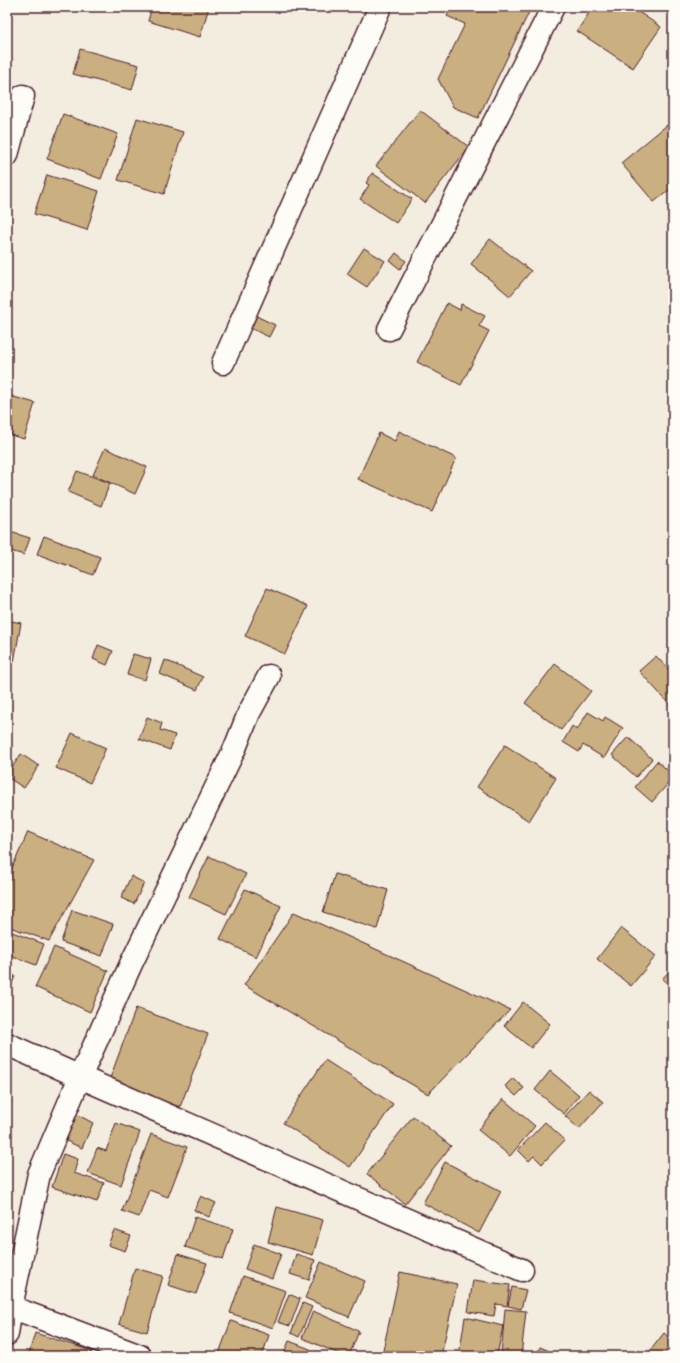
<svg xmlns="http://www.w3.org/2000/svg" width="680" height="1363" font-family="Dekko,sans-serif">
  <style>
    .building { fill: #caaf80; stroke: #4a1f2b }
    .lines { fill: none; stroke-linecap: round; stroke-linejoin: round }
    .minor-casing { stroke: #4a1f2b; stroke-width: 25 }
    .minor { stroke: #fdfcf7; stroke-width: 22 }
  </style>
  <rect width="100%" height="100%" fill="#f3eddf"/>
  <filter id="ink" filterUnits="userSpaceOnUse"><feTurbulence type="fractalNoise" baseFrequency=".025" numOctaves="2"/><feDisplacementMap in="SourceGraphic" scale="8" xChannelSelector="R" yChannelSelector="G"/><feConvolveMatrix kernelMatrix="1 2 1 2 8 2 1 2 1" color-interpolation-filters="sRGB"/></filter>
  <g filter="url(#ink)">
    <path class="building" d="M 152,7 L 209,7 L 200,37 L 148,21 Z
      M 451,7 L 528,7 L 531,8 L 478,118 L 453,107 L 438,79 L 465,24 L 447,16 Z
      M 593,7 L 631,7 L 661,27 L 633,68 L 577,31 Z
      M 80,49 L 139,65 L 132,90 L 73,74 Z
      M 420,110 L 469,147 L 425,203 L 376,166 Z
      M 63,114 L 118,134 L 101,179 L 47,159 Z
      M 137,118 L 183,132 L 164,194 L 118,180 Z
      M 667,125 L 673,133 L 673,187 L 654,202 L 621,163 Z
      M 372,173 L 412,199 L 396,223 L 360,199 L 369,185 L 366,183 Z
      M 47,175 L 99,191 L 87,230 L 34,214 Z
      M 490,239 L 531,271 L 510,296 L 471,264 Z
      M 364,248 L 385,261 L 367,287 L 347,274 Z
      M 396,253 L 406,261 L 400,269 L 390,261 Z
      M 447,303 L 460,310 L 461,304 L 485,316 L 479,326 L 489,331 L 461,385 L 417,362 Z
      M 252,314 L 275,325 L 269,337 L 246,326 Z
      M 7,395 L 35,403 L 24,439 L 7,434 Z
      M 399,431 L 456,458 L 432,512 L 358,479 L 379,433 L 395,441 Z
      M 105,448 L 147,467 L 135,494 L 93,475 Z
      M 77,471 L 110,483 L 101,506 L 68,492 Z
      M 7,531 L 30,538 L 24,555 L 7,550 Z
      M 44,536 L 100,557 L 93,575 L 37,554 Z
      M 267,588 L 308,606 L 285,654 L 245,636 Z
      M 7,620 L 21,623 L 14,662 L 7,661 Z
      M 98,645 L 113,651 L 107,665 L 93,659 Z
      M 133,654 L 151,659 L 145,680 L 127,675 Z
      M 656,656 L 673,674 L 673,708 L 639,671 Z
      M 165,660 L 203,677 L 197,690 L 160,674 Z
      M 555,664 L 591,691 L 561,730 L 525,703 Z
      M 588,712 L 603,721 L 605,717 L 623,728 L 604,758 L 583,745 L 579,752 L 563,742 L 572,726 L 577,730 Z
      M 147,717 L 162,723 L 160,730 L 175,735 L 170,750 L 139,739 Z
      M 72,733 L 106,748 L 90,783 L 56,768 Z
      M 628,737 L 652,759 L 636,777 L 612,755 Z
      M 505,745 L 556,778 L 529,821 L 477,787 Z
      M 21,754 L 39,766 L 24,788 L 7,777 L 7,775 Z
      M 657,761 L 673,775 L 673,778 L 652,802 L 635,787 Z
      M 28,832 L 94,860 L 49,941 L 7,926 L 7,879 Z
      M 209,856 L 246,874 L 226,914 L 189,897 Z
      M 335,874 L 388,890 L 377,929 L 323,912 Z
      M 131,876 L 144,883 L 134,904 L 121,898 Z
      M 245,889 L 281,906 L 256,957 L 220,939 Z
      M 72,910 L 113,924 L 102,956 L 61,942 Z
      M 294,912 L 510,1010 L 428,1094 L 244,985 Z
      M 621,928 L 656,956 L 631,986 L 597,959 Z
      M 7,930 L 44,944 L 36,965 L 7,954 Z
      M 54,947 L 108,971 L 90,1012 L 35,987 Z
      M 673,967 L 673,987 L 672,988 L 662,979 Z
      M 7,972 L 15,976 L 7,996 Z
      M 523,1002 L 550,1024 L 531,1048 L 504,1026 Z
      M 136,1008 L 208,1034 L 180,1107 L 109,1081 Z
      M 325,1060 L 393,1104 L 350,1167 L 283,1123 Z
      M 550,1071 L 579,1095 L 564,1114 L 535,1090 Z
      M 513,1078 L 524,1088 L 516,1096 L 505,1086 Z
      M 589,1090 L 603,1102 L 579,1129 L 565,1116 Z
      M 503,1099 L 535,1126 L 510,1156 L 478,1130 Z
      M 76,1114 L 93,1123 L 82,1148 L 64,1140 Z
      M 413,1116 L 451,1146 L 405,1204 L 367,1174 Z
      M 545,1122 L 565,1140 L 542,1164 L 534,1156 L 529,1161 L 518,1150 Z
      M 116,1123 L 140,1132 L 121,1185 L 88,1173 L 97,1148 L 106,1151 Z
      M 151,1134 L 187,1147 L 168,1197 L 149,1190 L 139,1217 L 122,1211 Z
      M 63,1154 L 78,1159 L 74,1173 L 104,1183 L 97,1202 L 52,1187 Z
      M 445,1162 L 501,1191 L 479,1233 L 423,1203 Z
      M 201,1196 L 216,1203 L 209,1217 L 194,1210 Z
      M 277,1207 L 323,1220 L 313,1255 L 268,1242 Z
      M 195,1217 L 233,1229 L 223,1259 L 185,1247 Z
      M 114,1230 L 131,1236 L 125,1251 L 108,1245 Z
      M 254,1244 L 281,1254 L 272,1279 L 245,1269 Z
      M 178,1254 L 207,1263 L 196,1294 L 168,1285 Z
      M 296,1254 L 315,1260 L 309,1280 L 290,1274 Z
      M 321,1262 L 365,1281 L 349,1317 L 305,1298 Z
      M 135,1268 L 163,1276 L 147,1332 L 119,1324 Z
      M 400,1272 L 457,1284 L 441,1356 L 388,1356 L 382,1355 Z
      M 243,1276 L 286,1291 L 273,1328 L 230,1313 Z
      M 473,1280 L 510,1285 L 507,1306 L 496,1304 L 494,1316 L 468,1312 Z
      M 512,1287 L 526,1290 L 521,1309 L 508,1306 Z
      M 289,1294 L 300,1299 L 290,1326 L 278,1322 Z
      M 303,1303 L 312,1307 L 299,1337 L 291,1333 Z
      M 505,1309 L 526,1311 L 521,1356 L 501,1355 Z
      M 313,1311 L 359,1331 L 349,1356 L 344,1356 L 302,1338 Z
      M 465,1317 L 503,1326 L 497,1356 L 459,1356 Z
      M 231,1321 L 269,1335 L 262,1356 L 218,1356 Z
      M 35,1333 L 92,1351 L 90,1356 L 28,1356 Z
      M 664,1333 L 673,1341 L 673,1356 L 646,1356 Z
      M 289,1341 L 310,1349 L 308,1356 L 283,1356 Z
      M 540,1347 L 561,1356 L 536,1356 Z"/>
    <g class="lines">
      <g class="minor-casing">
        <path id="minor" d="M 7,155 L 23,96
          M 389,329 L 553,7
          M 223,363 L 380,7
          M 7,1044 L 80,1077 L 522,1270
          M 11,1307 L 140,1356
          M 7,1334 L 11,1307 L 39,1174 L 80,1077 L 131,964 L 235,748 L 249,713 L 269,676"/>
      </g>
      <use href="#minor" class="minor"/>
    </g>
  </g>
  <rect width="680" height="1363" fill="none" stroke="#fdfcf7" stroke-width="24"/>
  <rect x="12" y="12" width="656" height="1339" fill="none" stroke="#4a1f2b" stroke-width="1.5" filter="url(#ink)"/>
</svg>
